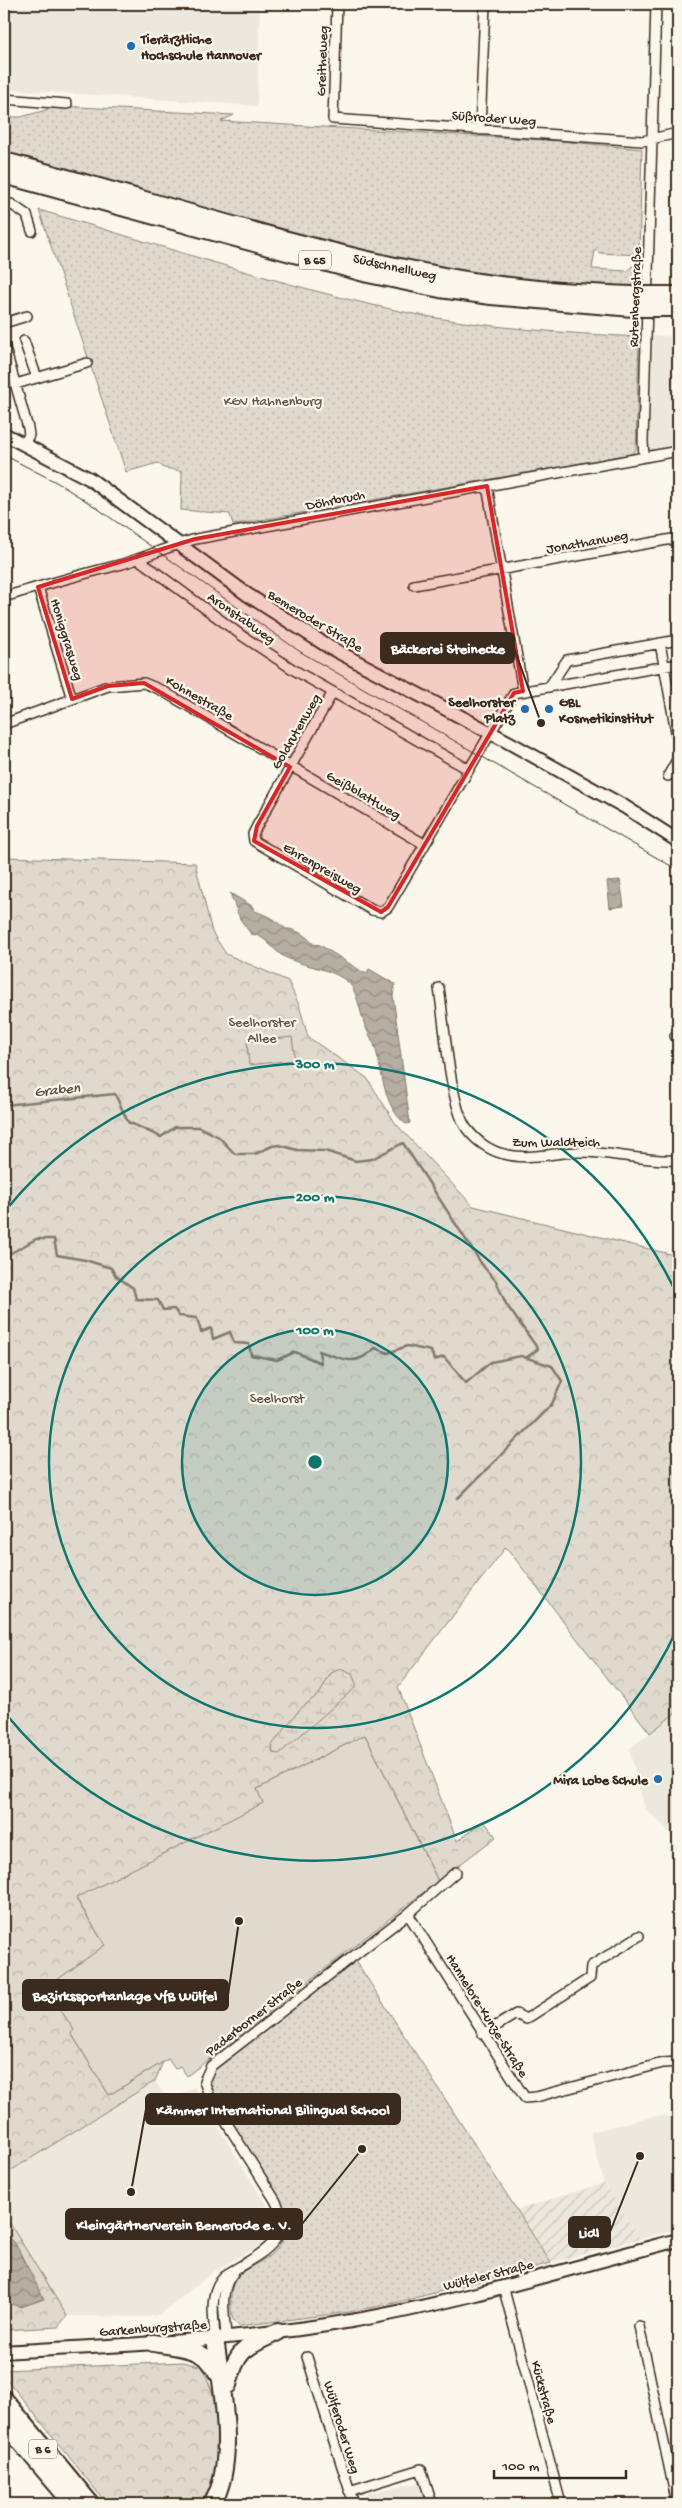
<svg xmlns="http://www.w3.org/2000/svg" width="682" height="2508" font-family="'Gochi Hand',sans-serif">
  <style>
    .built { fill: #ede8dd }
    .industrial { fill: url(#industrial-furrows) }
    .green { fill: url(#green-dots); stroke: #8d8276 }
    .forest { fill: url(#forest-crowns); stroke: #8d8276 }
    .wetland { fill: url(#wetland-marsh); stroke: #8d8276 }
    .pitch { fill: #dfd9ce; stroke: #8d8276 }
    .water { fill: url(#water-waves); stroke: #85796d }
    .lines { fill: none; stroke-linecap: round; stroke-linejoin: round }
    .stream { stroke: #85796d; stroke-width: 2.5 }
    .street-casing { stroke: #3b2a1e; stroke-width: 12 }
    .secondary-casing { stroke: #3b2a1e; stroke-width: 16 }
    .highway-casing { stroke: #3b2a1e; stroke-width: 20 }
    .street { stroke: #fbf7ec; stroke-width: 9 }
    .secondary { stroke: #fbf7ec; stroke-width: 12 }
    .highway { stroke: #fbf7ec; stroke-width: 16 }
    .tram { stroke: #3b2a1e; stroke-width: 1 }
    .highway-bridge-casing { stroke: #3b2a1e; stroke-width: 20; stroke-linecap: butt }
    .highway-bridge { stroke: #fbf7ec; stroke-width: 16 }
    .marked { fill: #d62828; fill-opacity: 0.2; stroke: #d62828; stroke-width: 4; stroke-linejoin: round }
    .ring { fill: none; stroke: #0f766e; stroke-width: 2.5 }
    .poi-dot { fill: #1f6fb2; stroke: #fbf7ec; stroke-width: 2 }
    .labels { text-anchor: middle; stroke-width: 4.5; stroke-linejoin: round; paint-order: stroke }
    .shield { fill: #fbf7ec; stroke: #75685c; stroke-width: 1 }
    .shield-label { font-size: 12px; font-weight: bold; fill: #3b2a1e }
    .poi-label { font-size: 14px; font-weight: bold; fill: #3b2a1e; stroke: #fbf7ec; text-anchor: start }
    .street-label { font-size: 14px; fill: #3b2a1e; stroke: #fbf7ec }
    .park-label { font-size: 14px; fill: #64564a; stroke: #fbf7ec }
    .water-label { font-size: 15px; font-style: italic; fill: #605246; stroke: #fbf7ec }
    .centre { fill: #0f766e; stroke: #fbf7ec; stroke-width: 2.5 }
    .ring-label { font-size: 15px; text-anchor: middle; font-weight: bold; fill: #0f766e; stroke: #fbf7ec; stroke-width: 4.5; stroke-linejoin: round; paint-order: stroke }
    .leader { fill: none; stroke: #3b2a1e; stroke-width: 2 }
    .callout-dot { fill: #3b2a1e; stroke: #fbf7ec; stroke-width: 2 }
    .callout { fill: #3b2a1e; stroke: #3b2a1e; stroke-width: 2 }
    .callout-label { font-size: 15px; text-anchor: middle; font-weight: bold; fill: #fff }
  </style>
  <defs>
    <pattern id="industrial-furrows" width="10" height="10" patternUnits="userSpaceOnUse" patternTransform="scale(1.25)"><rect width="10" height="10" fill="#ede8dd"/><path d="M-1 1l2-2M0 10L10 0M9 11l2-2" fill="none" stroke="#ccc7bd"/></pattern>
    <pattern id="green-dots" width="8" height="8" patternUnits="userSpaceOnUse" patternTransform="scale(1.25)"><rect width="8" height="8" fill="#dfd9ce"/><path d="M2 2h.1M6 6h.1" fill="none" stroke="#c0bab0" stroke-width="1.8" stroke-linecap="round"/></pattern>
    <pattern id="forest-crowns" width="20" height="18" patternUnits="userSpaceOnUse" patternTransform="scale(1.25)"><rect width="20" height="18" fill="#dfd9ce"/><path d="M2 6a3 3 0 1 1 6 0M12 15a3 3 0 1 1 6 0" fill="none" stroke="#c0bab0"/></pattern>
    <pattern id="wetland-marsh" width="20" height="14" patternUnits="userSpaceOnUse" patternTransform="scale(1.25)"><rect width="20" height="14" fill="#dfd9ce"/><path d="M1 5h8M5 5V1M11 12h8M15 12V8" fill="none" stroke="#c0bab0"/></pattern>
    <pattern id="water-waves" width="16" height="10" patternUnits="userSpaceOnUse" patternTransform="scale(1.25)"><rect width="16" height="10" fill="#b6aea2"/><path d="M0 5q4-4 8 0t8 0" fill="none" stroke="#958e83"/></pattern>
  </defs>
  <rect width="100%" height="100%" fill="#fbf7ec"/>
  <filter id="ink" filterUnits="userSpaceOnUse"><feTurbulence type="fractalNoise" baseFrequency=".02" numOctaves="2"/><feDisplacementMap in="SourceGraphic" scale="10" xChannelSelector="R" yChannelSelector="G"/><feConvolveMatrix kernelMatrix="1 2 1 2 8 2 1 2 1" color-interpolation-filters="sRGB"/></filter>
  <g filter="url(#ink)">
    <path class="built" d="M 4,4 L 260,4 L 257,106 L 4,89 Z
      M 653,336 L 678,336 L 678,444 L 649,450 Z
      M 678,1711 L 678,1846 L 677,1846 L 668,1830 L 645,1809 L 629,1749 Z
      M 155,2081 L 169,2102 L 194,2087 L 271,2213 L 273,2223 L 270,2235 L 262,2244 L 213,2272 L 161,2314 L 148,2317 L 67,2316 L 4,2214 L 4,2175 Z
      M 654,2116 L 678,2117 L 678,2229 L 640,2239 L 604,2183 L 590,2132 Z
      M 422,2482 L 429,2504 L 361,2504 L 367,2493 Z"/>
    <path class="industrial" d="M 604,2183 L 640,2239 L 551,2263 L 516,2210 Z"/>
    <path class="green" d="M 60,106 L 234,115 L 221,121 L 560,141 L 642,149 L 639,255 L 600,253 L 595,250 L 592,269 L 628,271 L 632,266 L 644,269 L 643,287 C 569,286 493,280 421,265 C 279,237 143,188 4,152 L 4,110 L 10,117 L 21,117 Z
      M 39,210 C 164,246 286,288 414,314 C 488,328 564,333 639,337 L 636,449 L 632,454 L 233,525 L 230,514 L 181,510 L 182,471 L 164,468 L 158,463 L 126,472 Z
      M 354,1958 L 551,2263 L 395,2303 L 349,2312 L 239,2326 C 232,2321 231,2315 231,2306 C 229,2265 251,2273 275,2251 C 287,2239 286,2222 284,2207 L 211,2090 L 208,2081 L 214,2069 Z"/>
    <path class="forest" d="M 4,857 L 195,863 L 212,932 L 226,954 L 288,981 L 299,1005 L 308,1037 L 367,1078 L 396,1124 L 473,1206 L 678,1256 L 678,1711 L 650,1733 L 506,1547 L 398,1687 L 457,1841 L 484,1821 L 496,1837 L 438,1881 L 365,1735 L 257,1789 L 264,1803 L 76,1899 L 105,1945 L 46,1989 L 75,2031 L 71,2033 L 109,2095 L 163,2062 L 155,2081 L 4,2175 Z
      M 4,2214 L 67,2316 L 58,2327 L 4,2330 Z
      M 183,2362 L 203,2367 L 218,2408 L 216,2477 L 201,2504 L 107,2504 L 4,2376 L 4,2370 Z"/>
    <path class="wetland" d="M 340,1669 L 352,1674 L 357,1686 L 279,1754 L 273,1753 L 272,1745 L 299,1710 L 320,1693 L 331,1673 Z"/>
    <path class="pitch" d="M 292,1037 L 295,1060 L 249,1065 L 247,1042 Z
      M 365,1735 L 438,1881 L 187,2076 L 180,2066 L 175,2069 L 168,2059 L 109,2095 L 71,2033 L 74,2030 L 46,1988 L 105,1945 L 76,1898 L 263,1803 L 257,1789 Z"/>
    <path class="water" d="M 620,880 L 624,906 L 610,908 L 607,881 Z
      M 230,893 L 252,906 L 255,911 C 269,916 275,920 286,929 C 295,928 308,937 313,944 L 320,945 L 366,974 L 369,969 L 395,984 L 393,996 L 410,1123 L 406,1124 C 383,1107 383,1073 375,1047 C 372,1038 365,1029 363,1019 C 359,1008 357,992 349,983 C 334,969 307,967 289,959 C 274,954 267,935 251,934 L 240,919 Z
      M 4,2232 L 15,2243 L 44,2299 L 21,2307 L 4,2302 Z"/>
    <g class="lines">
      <path class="stream" d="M 4,1105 L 115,1094 L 128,1122 L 161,1137 L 175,1127 L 199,1127 L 219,1137 L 235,1154 L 255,1154 L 272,1146 L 279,1145 L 297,1150 L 325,1151 L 356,1161 L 372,1159 L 403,1143 L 483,1266 L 496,1281 L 506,1304 L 538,1349 L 526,1358
        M 4,1252 L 11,1253 L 36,1239 L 54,1239 L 57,1255 L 85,1260 L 111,1268 L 116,1276 L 133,1288 L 136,1299 L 158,1300 L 163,1310 L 174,1309 L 179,1316 L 197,1318 L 201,1332 L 211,1328 L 213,1339 L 230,1332 L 234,1343 L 249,1344 L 251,1355 L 277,1360 L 295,1352 L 321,1363 L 319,1351 C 343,1359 355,1368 375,1348 L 388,1353 L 407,1346 L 431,1351 L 434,1360 L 444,1357 L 466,1383 L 491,1362 L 521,1356 L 552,1366 L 562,1381 L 552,1404 L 458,1498"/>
      <g class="street-casing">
        <path id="street" d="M 337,4 L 333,119 L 642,141 L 678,133
          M 4,99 L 67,104
          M 480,130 L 485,4
          M 4,207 L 11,204 L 27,215 L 32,231
          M 4,323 L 27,316
          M 24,341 L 37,378
          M 4,345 L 28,428 L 29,435 L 24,444
          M 16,384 L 87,363
          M 644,457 L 643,441 L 656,4
          M 487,486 L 523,691
          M 138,559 L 241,635 L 294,670 L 468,769
          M 414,585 L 678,538
          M 38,587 L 72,699
          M 4,597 C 41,586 78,575 115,566 C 143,559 168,546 196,539 L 678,451
          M 660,643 L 678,743
          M 549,687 L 567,660 L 678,640
          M 333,692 L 257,826 L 253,834 L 254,841 L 372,910 L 381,912 L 388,907 L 514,693 L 678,664
          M 4,724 L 108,686 L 144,683 L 161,690 L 424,844
          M 668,776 L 678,758
          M 439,988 C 444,1019 450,1107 467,1129 C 476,1141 490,1151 504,1154 C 529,1161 555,1152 580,1152 C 613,1152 645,1162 678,1160
          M 675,1036 L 678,1036
          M 408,1914 L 525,2098 L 536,2097 L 663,2063 L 678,2062
          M 483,2034 L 516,2014 L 526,2019 L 590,1978 L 591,1966 L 639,1936
          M 503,2286 L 561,2504
          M 639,2326 L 677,2504
          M 226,2337 C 225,2315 218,2290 234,2272
          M 215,2338 C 214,2317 208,2293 224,2276 C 253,2257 298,2242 275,2200 L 209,2095 L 204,2081 L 211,2066 L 408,1914 L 456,1872
          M 307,2357 L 354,2504
          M 349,2491 L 421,2469 L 432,2504"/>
      </g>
      <g class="secondary-casing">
        <path id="secondary" d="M 4,434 L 90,479 L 248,595 L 329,647 L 510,743 L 625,807 L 678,841
          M 4,2352 C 120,2345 236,2341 351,2321 C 461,2302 570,2268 678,2240"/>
      </g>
      <g class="highway-casing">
        <g id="highway">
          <path id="s1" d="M 4,161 C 150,199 295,248 444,276 C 506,288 569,292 632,295"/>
          <path d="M 4,175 L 368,274 L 440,289 L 491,296 L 633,308"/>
          <path d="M 661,295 L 678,295"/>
          <path d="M 663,308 L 678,308"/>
          <path d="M 153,2343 C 177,2347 207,2347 217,2373"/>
          <path d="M 228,2385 C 237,2348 246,2347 278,2332"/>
          <path d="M 4,2399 L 91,2504"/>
          <path d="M 4,2423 L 73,2504"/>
          <path d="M 212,2504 C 238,2462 221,2385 215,2338"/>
        </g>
      </g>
      <use href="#street" class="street"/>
      <use href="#secondary" class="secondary"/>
      <use href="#highway" class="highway"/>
      <path class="tram" d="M 4,455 L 56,482 L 94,506 L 299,651 L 678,870"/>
      <g class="highway-bridge-casing">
        <path id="highway-bridge" d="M 632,295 L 661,295
          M 633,308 L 663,308"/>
      </g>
      <use href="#highway-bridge" class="highway-bridge"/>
    </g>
  </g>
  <path class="marked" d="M 487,486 L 523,691 L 514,693 L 388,907 L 381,912 L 254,841 L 257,826 L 290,767 L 144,683 L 108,686 L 72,699 L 38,587 L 195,539 Z"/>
  <circle cx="315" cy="1462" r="133" fill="#0f766e" fill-opacity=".12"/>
  <g class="ring">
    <circle cx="315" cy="1462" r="133"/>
    <circle cx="315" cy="1462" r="266"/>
    <path d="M678 1627A399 399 0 0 1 5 1713M5 1211A399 399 0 0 1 678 1297"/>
  </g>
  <g class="poi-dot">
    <circle cx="131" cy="46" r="5"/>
    <circle cx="525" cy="709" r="5"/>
    <circle cx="549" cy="709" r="5"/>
    <circle cx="658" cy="1779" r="5"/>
  </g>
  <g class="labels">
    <g class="shield">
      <rect x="299" y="250.5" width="32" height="19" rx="4"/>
      <rect x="29" y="2439.5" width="28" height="19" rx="4"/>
    </g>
    <g class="shield-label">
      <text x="315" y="264">B 65</text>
      <text x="43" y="2453">B 6</text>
    </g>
    <g class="poi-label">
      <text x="141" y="43">Tierärztliche<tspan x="141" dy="16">Hochschule Hannover</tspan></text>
      <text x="515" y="706" text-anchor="end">Seelhorster<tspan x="515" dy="16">Platz</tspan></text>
      <text x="559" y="706">GBL<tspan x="559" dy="16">Kosmetikinstitut</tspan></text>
      <text x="648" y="1784" text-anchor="end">Mira Lobe Schule</text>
    </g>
    <g class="street-label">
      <text transform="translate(321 61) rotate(-88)" y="5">Greitheweg</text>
      <text transform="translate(494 117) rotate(4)" y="5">Süßroder Weg</text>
      <text dy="5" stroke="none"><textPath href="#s1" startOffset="405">Südschnellweg</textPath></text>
      <text transform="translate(634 297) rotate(-88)" y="5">Rutenbergstraße</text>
      <text transform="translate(335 499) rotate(-11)" y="5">Döhrbruch</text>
      <text transform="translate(587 541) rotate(-10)" y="5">Jonathanweg</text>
      <text transform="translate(242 617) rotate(35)" y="5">Aronstabweg</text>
      <text transform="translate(316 620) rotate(31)" y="5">Bemeroder Straße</text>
      <text transform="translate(68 639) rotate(73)" y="5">Honiggrasweg</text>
      <text transform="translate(200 697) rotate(30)" y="5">Kohnestraße</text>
      <text transform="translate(295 731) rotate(-60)" y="5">Goldrutenweg</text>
      <text transform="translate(364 794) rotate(30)" y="5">Geißblattweg</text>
      <text transform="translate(323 867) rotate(30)" y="5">Ehrenpreisweg</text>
      <text x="556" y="1146">Zum Waldteich</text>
      <text transform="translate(488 2015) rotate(58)" y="5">Hannelore-Kunze-Straße</text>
      <text transform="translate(253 2016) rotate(-38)" y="5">Paderborner Straße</text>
      <text transform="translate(488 2274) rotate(-14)" y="5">Wülfeler Straße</text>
      <text transform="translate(153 2327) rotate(-4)" y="5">Garkenburgstraße</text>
      <text transform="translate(545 2392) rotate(75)" y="5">Kückstraße</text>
      <text transform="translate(343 2427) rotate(73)" y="5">Wülferoder Weg</text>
    </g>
    <g class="park-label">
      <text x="273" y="405">KGV Hahnenburg</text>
      <text x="262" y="1026">Seelhorster<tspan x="262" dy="16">Allee</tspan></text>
      <text x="277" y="1402">Seelhorst</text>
    </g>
    <g class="water-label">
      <text transform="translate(57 1089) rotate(-6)" y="5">Graben</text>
    </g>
  </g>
  <circle cx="315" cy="1462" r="8" class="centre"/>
  <g class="ring-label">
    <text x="315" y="1068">300 m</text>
    <text x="315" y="1201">200 m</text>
    <text x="315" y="1334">100 m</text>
  </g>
  <path class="leader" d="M541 723L514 648M239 1921L228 1995M131 2192L146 2109M362 2149L302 2224M640 2156L610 2232"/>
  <g class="callout-dot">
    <circle cx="541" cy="723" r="5"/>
    <circle cx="239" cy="1921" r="5"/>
    <circle cx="131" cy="2192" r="5"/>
    <circle cx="362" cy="2149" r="5"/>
    <circle cx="640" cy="2156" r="5"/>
  </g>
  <g class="callout">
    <rect x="381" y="633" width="133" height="30" rx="5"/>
    <rect x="23" y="1980" width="205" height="30" rx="5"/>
    <rect x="146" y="2094" width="254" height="30" rx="5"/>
    <rect x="66" y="2209" width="236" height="30" rx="5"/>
    <rect x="569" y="2217" width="41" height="30" rx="5"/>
  </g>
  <g class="callout-label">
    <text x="448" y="653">Bäckerei Steinecke</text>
    <text x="125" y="2000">Bezirkssportanlage VfB Wülfel</text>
    <text x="273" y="2114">Kämmer International Bilingual School</text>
    <text x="184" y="2229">Kleingärtnerverein Bemerode e. V.</text>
    <text x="589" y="2237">Lidl</text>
  </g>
  <rect width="682" height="2508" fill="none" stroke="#fbf7ec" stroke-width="20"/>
  <rect x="10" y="10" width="662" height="2488" fill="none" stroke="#3b2a1e" stroke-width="2" filter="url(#ink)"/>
  <path d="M494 2470v8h132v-8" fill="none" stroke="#3b2a1e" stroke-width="2.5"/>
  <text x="502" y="2470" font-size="15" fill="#3b2a1e" stroke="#fbf7ec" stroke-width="4" paint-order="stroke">100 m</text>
</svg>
